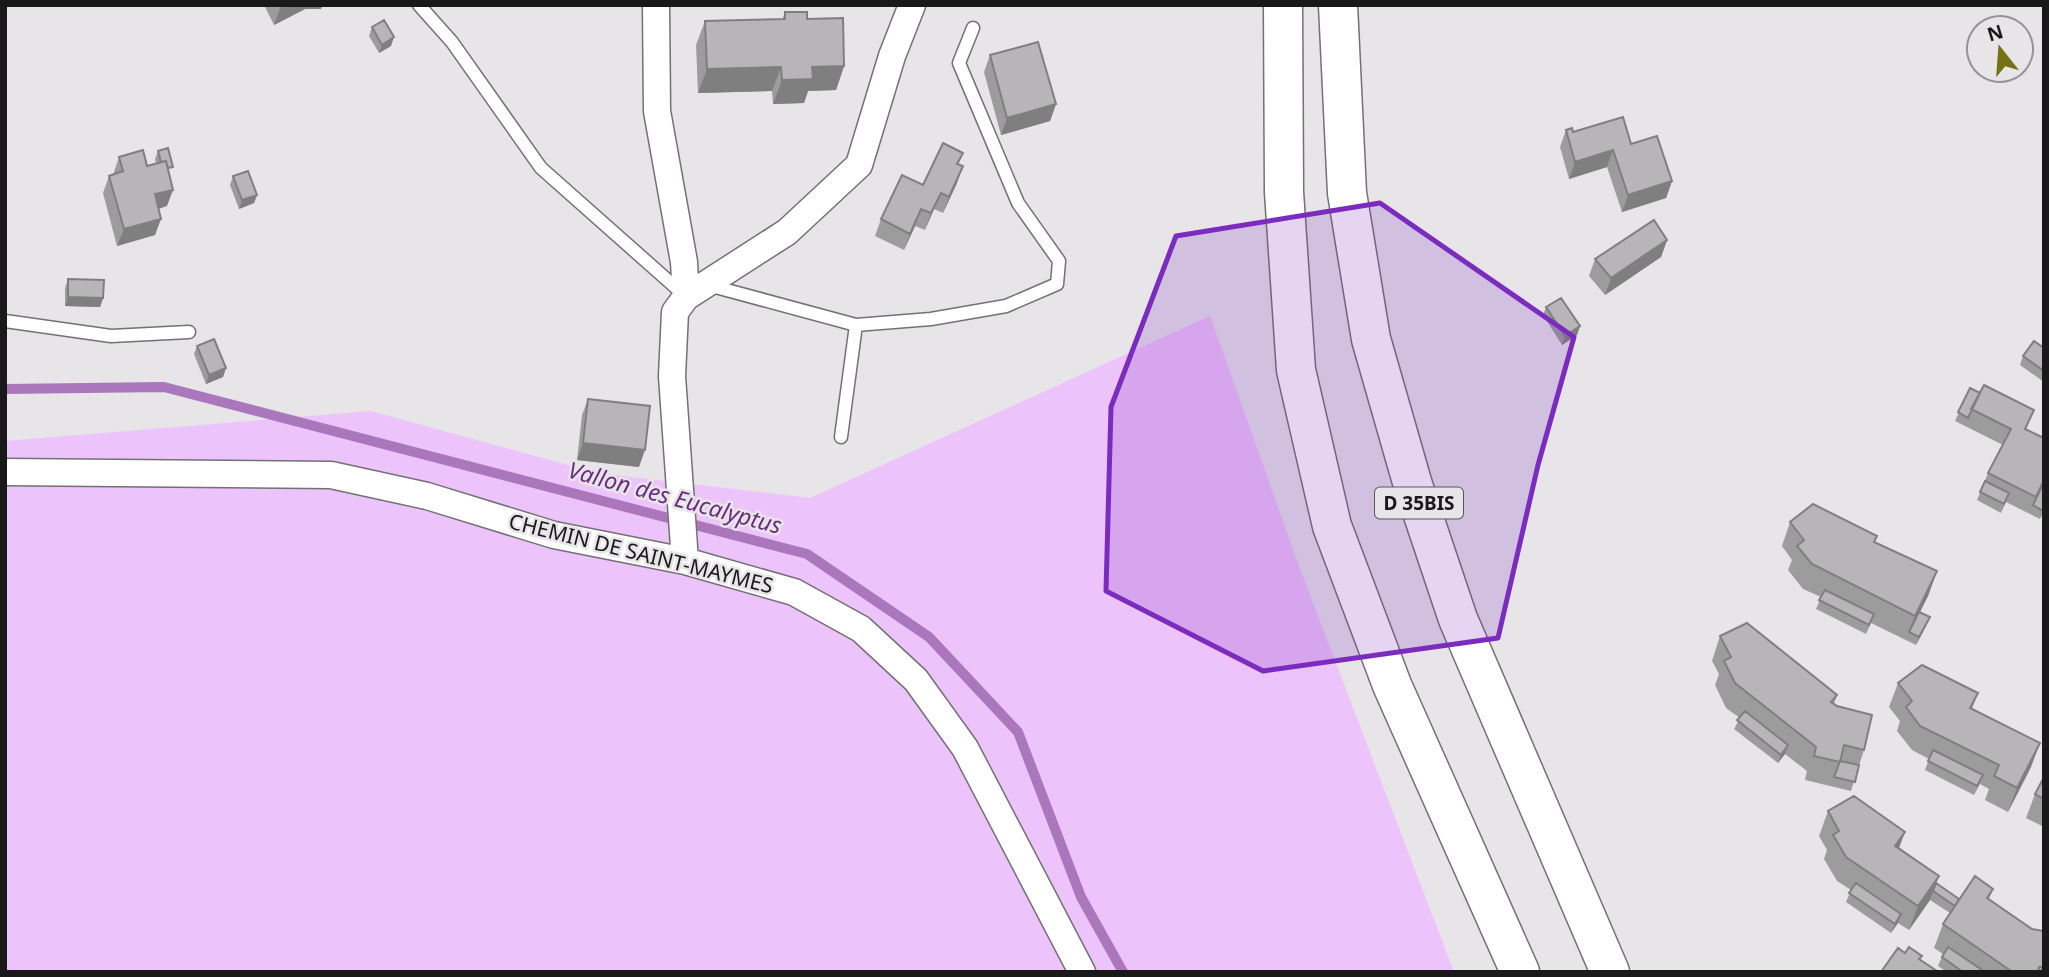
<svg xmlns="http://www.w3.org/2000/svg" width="2049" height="977" font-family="'Noto Sans',sans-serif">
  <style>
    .green { fill: #edc3fb }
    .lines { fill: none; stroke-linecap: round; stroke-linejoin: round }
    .stream { stroke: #aa76bc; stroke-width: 10 }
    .lane-casing { stroke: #727173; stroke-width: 15 }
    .street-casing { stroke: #727173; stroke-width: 29 }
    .primary-casing { stroke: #727173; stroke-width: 41 }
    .lane { stroke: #fff; stroke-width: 12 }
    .street { stroke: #fff; stroke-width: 26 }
    .primary { stroke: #fff; stroke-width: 38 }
    .wall { fill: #9d9c9d }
    .shaded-wall { fill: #807f80 }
    .building { fill: #b7b5b7; stroke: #807f80; stroke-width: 2 }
    .marked { fill: #7b2cbf; fill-opacity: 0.2; stroke: #7b2cbf; stroke-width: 5; stroke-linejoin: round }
    .labels { text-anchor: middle; stroke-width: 5; stroke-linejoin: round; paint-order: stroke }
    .shield { fill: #e7e5e8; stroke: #585658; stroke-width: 2 }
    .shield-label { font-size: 19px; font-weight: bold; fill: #1a191a }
    .street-label { font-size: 21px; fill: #1a191a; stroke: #e7e5e8 }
    .water-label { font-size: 23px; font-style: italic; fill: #6b2a7f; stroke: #e7e5e8 }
  </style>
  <rect width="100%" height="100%" fill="#e7e5e8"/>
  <path class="green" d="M 1210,316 L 1300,569 L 1454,972 L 5,972 L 5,441 L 371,411 L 597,473 L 810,498 Z"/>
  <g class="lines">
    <path class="stream" d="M 5,389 L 164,387 L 807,554 L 929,637 L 1018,732 L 1081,897 L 1123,972"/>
    <g class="lane-casing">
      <path id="lane" d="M 419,5 L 452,42 L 541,168 L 682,293
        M 708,285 L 856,325 L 931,319 L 1006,306 L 1057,284 L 1059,261 L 1018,203 L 959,63 L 973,28
        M 5,321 L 111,336 L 189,332
        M 841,437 L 856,325"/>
    </g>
    <g class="street-casing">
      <path id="street" d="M 656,5 L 657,111 L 684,262 L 686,297 L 675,312 L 672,376 L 685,561
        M 686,297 L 787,232 L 859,165 L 892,56 L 912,5
        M 5,472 L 331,475 L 427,496 L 554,535 L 685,561 L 794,592 L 861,629 L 916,680 L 965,748 L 1082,972"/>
    </g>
    <g class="primary-casing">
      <path id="primary" d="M 1283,5 L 1284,192 L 1296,370 L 1332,526 L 1392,685 L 1520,972
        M 1338,5 L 1347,193 L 1371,339 L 1412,482 L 1458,619 L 1610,972"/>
    </g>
    <use href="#lane" class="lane"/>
    <use href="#street" class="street"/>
    <use href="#primary" class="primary"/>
  </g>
  <path class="wall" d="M 264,5 L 322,5 L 321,9 L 305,9 L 274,25 Z
    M 785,12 L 844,66 L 836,90 L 808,91 L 804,103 L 773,104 L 772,91 L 698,93 L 696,45 L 705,21 L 782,20 Z
    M 372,27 L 391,46 L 379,53 L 369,36 Z
    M 990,55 L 1056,104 L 1050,121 L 1001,135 L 984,72 Z
    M 1566,130 L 1631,144 L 1672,181 L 1666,198 L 1622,212 L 1607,167 L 1569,179 L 1560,147 Z
    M 158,151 L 169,175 L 167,206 L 159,209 L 155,235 L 117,246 L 103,193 L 109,176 L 113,175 L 119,157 L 147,166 L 156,164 L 155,159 Z
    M 963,153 L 958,165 L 957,183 L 943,213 L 934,209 L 925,230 L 915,226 L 904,250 L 875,236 L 881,219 Z
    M 233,176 L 257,195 L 254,203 L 239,209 L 230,185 Z
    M 1667,240 L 1661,257 L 1605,295 L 1589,276 L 1595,259 Z
    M 68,279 L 103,298 L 100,307 L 65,306 L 65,288 Z
    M 1546,307 L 1580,326 L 1577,335 L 1562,345 L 1543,315 Z
    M 197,346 L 226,368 L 223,377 L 206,384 L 194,354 Z
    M 2044,348 L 2044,382 L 2020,365 L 2023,356 Z
    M 1970,388 L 2027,429 L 2044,438 L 2044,512 L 2040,519 L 2006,502 L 2001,513 L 1977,500 L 1988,473 L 2003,445 L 1955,421 Z
    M 588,399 L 639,467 L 577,460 L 582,415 Z
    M 1790,522 L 1877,536 L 1874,542 L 1937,571 L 1928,596 L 1920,612 L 1926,626 L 1916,645 L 1871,623 L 1866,634 L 1816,609 L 1821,597 L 1803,589 L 1788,570 L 1792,560 L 1782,546 Z
    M 1720,636 L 1837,695 L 1834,704 L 1864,750 L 1851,791 L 1805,780 L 1807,771 L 1785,754 L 1778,763 L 1734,729 L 1740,718 L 1726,708 L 1715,685 L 1719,674 L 1712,661 Z
    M 1898,683 L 1978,693 L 1972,709 L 2031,767 L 2008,812 L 1985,800 L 1989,789 L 1980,784 L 1974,795 L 1925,770 L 1929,759 L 1912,750 L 1897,731 L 1900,721 L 1889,707 Z
    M 2044,777 L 2044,827 L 2026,818 L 2035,794 Z
    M 1828,811 L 1899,847 L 1939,876 L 1936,883 L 1959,899 L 1993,889 L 1989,899 L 2032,929 L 2044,931 L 2044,972 L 1947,972 L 1938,966 L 1943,954 L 1934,948 L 1943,924 L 1950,913 L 1930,900 L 1909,930 L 1898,923 L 1891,933 L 1846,902 L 1851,890 L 1837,881 L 1824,859 L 1827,850 L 1819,836 Z"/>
  <path class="shaded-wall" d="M 285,5 L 322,5 L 321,9 L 305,9 L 274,25 L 280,8 Z
    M 394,37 L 391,46 L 379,53 L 382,45 Z
    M 844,66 L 836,90 L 808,91 L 804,103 L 773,104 L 782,80 L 812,67 Z
    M 781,67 L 772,91 L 698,93 L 707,69 Z
    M 1056,104 L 1050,121 L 1001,135 L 1007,118 Z
    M 1613,150 L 1607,167 L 1569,179 L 1575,162 Z
    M 963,166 L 957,183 L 943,213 L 949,197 Z
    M 1672,181 L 1666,198 L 1622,212 L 1628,195 Z
    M 173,190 L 167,206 L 149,211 L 155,194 Z
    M 941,193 L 934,209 L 925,230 L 931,213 Z
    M 257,195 L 254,203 L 239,209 L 242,200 Z
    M 921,209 L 915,226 L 904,250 L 910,234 Z
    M 161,219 L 155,235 L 117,246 L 124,229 Z
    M 1667,240 L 1661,257 L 1605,295 L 1611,278 Z
    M 68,297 L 103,298 L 100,307 L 65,306 Z
    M 1580,326 L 1577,335 L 1562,345 L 1565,336 Z
    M 226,368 L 223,377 L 206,384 L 209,375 Z
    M 583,443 L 645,450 L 639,467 L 577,460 Z
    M 1937,571 L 1928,596 L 1910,632 L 1909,632 L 1915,616 Z
    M 1930,617 L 1926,626 L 1916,645 L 1919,637 Z
    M 2040,743 L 2031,767 L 2008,812 L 2017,788 Z
    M 1788,745 L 1785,754 L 1778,763 L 1781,755 Z
    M 1905,832 L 1896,856 L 1895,846 Z
    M 1939,876 L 1930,900 L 1909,930 L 1918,906 Z
    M 1901,914 L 1898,923 L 1891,933 L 1895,924 Z"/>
  <path class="building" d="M 785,12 L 807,12 L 807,19 L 843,18 L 844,66 L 812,67 L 813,79 L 782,80 L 781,67 L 707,69 L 705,21 L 785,19 Z
    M 384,20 L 394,37 L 382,45 L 372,27 Z
    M 1038,42 L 1056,104 L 1007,118 L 990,55 Z
    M 1623,117 L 1631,144 L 1657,136 L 1672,181 L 1628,195 L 1613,150 L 1575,162 L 1566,130 L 1572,128 L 1573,132 Z
    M 943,143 L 963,153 L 957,164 L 963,166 L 949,197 L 941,193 L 931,213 L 921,209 L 910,234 L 881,219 L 902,175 L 923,185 Z
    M 168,148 L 173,167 L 168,168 L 166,161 L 161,162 L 158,151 Z
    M 143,150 L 147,166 L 166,161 L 173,190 L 155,194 L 161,219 L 124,229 L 109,176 L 123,171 L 119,157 Z
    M 248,171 L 257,195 L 242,200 L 233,176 Z
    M 1654,220 L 1667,240 L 1611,278 L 1595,259 Z
    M 68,279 L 104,280 L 103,298 L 68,297 Z
    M 1561,298 L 1580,326 L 1565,336 L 1546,307 Z
    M 214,339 L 226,368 L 209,375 L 197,346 Z
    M 2034,341 L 2044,348 L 2044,371 L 2023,356 Z
    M 1984,385 L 2034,410 L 2025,429 L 2044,438 L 2044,480 L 2036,497 L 1988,473 L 2011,429 L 1971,409 Z
    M 1970,388 L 1980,393 L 1968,418 L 1958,412 Z
    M 588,399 L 650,406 L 645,450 L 583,443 Z
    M 1985,481 L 2009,493 L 2004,504 L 1980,492 Z
    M 2044,482 L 2044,510 L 2043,511 L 2033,505 Z
    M 1813,504 L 1877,536 L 1874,542 L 1937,571 L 1915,616 L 1812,564 L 1797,546 L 1804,540 L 1790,522 Z
    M 1825,590 L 1874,614 L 1869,625 L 1819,600 Z
    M 1919,612 L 1930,617 L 1919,637 L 1909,632 Z
    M 1747,623 L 1837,695 L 1831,702 L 1837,706 L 1872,715 L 1864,750 L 1844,745 L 1840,762 L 1814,756 L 1816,747 L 1735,683 L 1724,661 L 1731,657 L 1720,636 Z
    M 1922,665 L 1978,693 L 1970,708 L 2040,743 L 2017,788 L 1994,776 L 1999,765 L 1920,726 L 1906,707 L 1912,701 L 1898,683 Z
    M 1745,711 L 1788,745 L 1781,755 L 1737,720 Z
    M 1933,750 L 1983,775 L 1977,786 L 1928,761 Z
    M 1840,761 L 1859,765 L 1855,782 L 1834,777 Z
    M 2044,777 L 2044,799 L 2035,794 Z
    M 1854,796 L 1905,832 L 1895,846 L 1939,876 L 1918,906 L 1846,857 L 1833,835 L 1839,831 L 1828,811 Z
    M 1975,876 L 1993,889 L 1987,898 L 2032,929 L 2044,931 L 2044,967 L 2039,967 L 2038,972 L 2011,972 L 2011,971 L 1943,924 Z
    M 1856,883 L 1901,914 L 1895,924 L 1849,893 Z
    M 1936,883 L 1959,899 L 1955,906 L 1933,891 Z
    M 1909,947 L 1922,956 L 1919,959 L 1937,971 L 1937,972 L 1881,972 L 1898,948 L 1905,953 Z
    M 1948,947 L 1982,970 L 1980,972 L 1963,972 L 1942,957 Z"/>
  <path class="marked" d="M 1380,203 L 1574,337 L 1538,465 L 1498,638 L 1263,671 L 1106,591 L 1111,407 L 1176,236 Z"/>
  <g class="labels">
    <rect class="shield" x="1375" y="487.5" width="88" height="31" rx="5"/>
    <g class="shield-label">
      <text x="1419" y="510">D 35BIS</text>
    </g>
    <g class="street-label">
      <text transform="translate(641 554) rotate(14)" y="7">CHEMIN DE SAINT-MAYMES</text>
    </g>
    <g class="water-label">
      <text transform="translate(675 498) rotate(15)" y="8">Vallon des Eucalyptus</text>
    </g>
  </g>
  <rect width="2049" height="977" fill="none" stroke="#1a191a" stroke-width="14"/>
  <g transform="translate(2000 49) rotate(343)"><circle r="33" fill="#e7e5e8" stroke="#959396" stroke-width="2"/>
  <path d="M0-5L12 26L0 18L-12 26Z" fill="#767114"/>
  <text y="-10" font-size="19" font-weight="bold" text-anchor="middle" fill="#1a191a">N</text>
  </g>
</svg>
